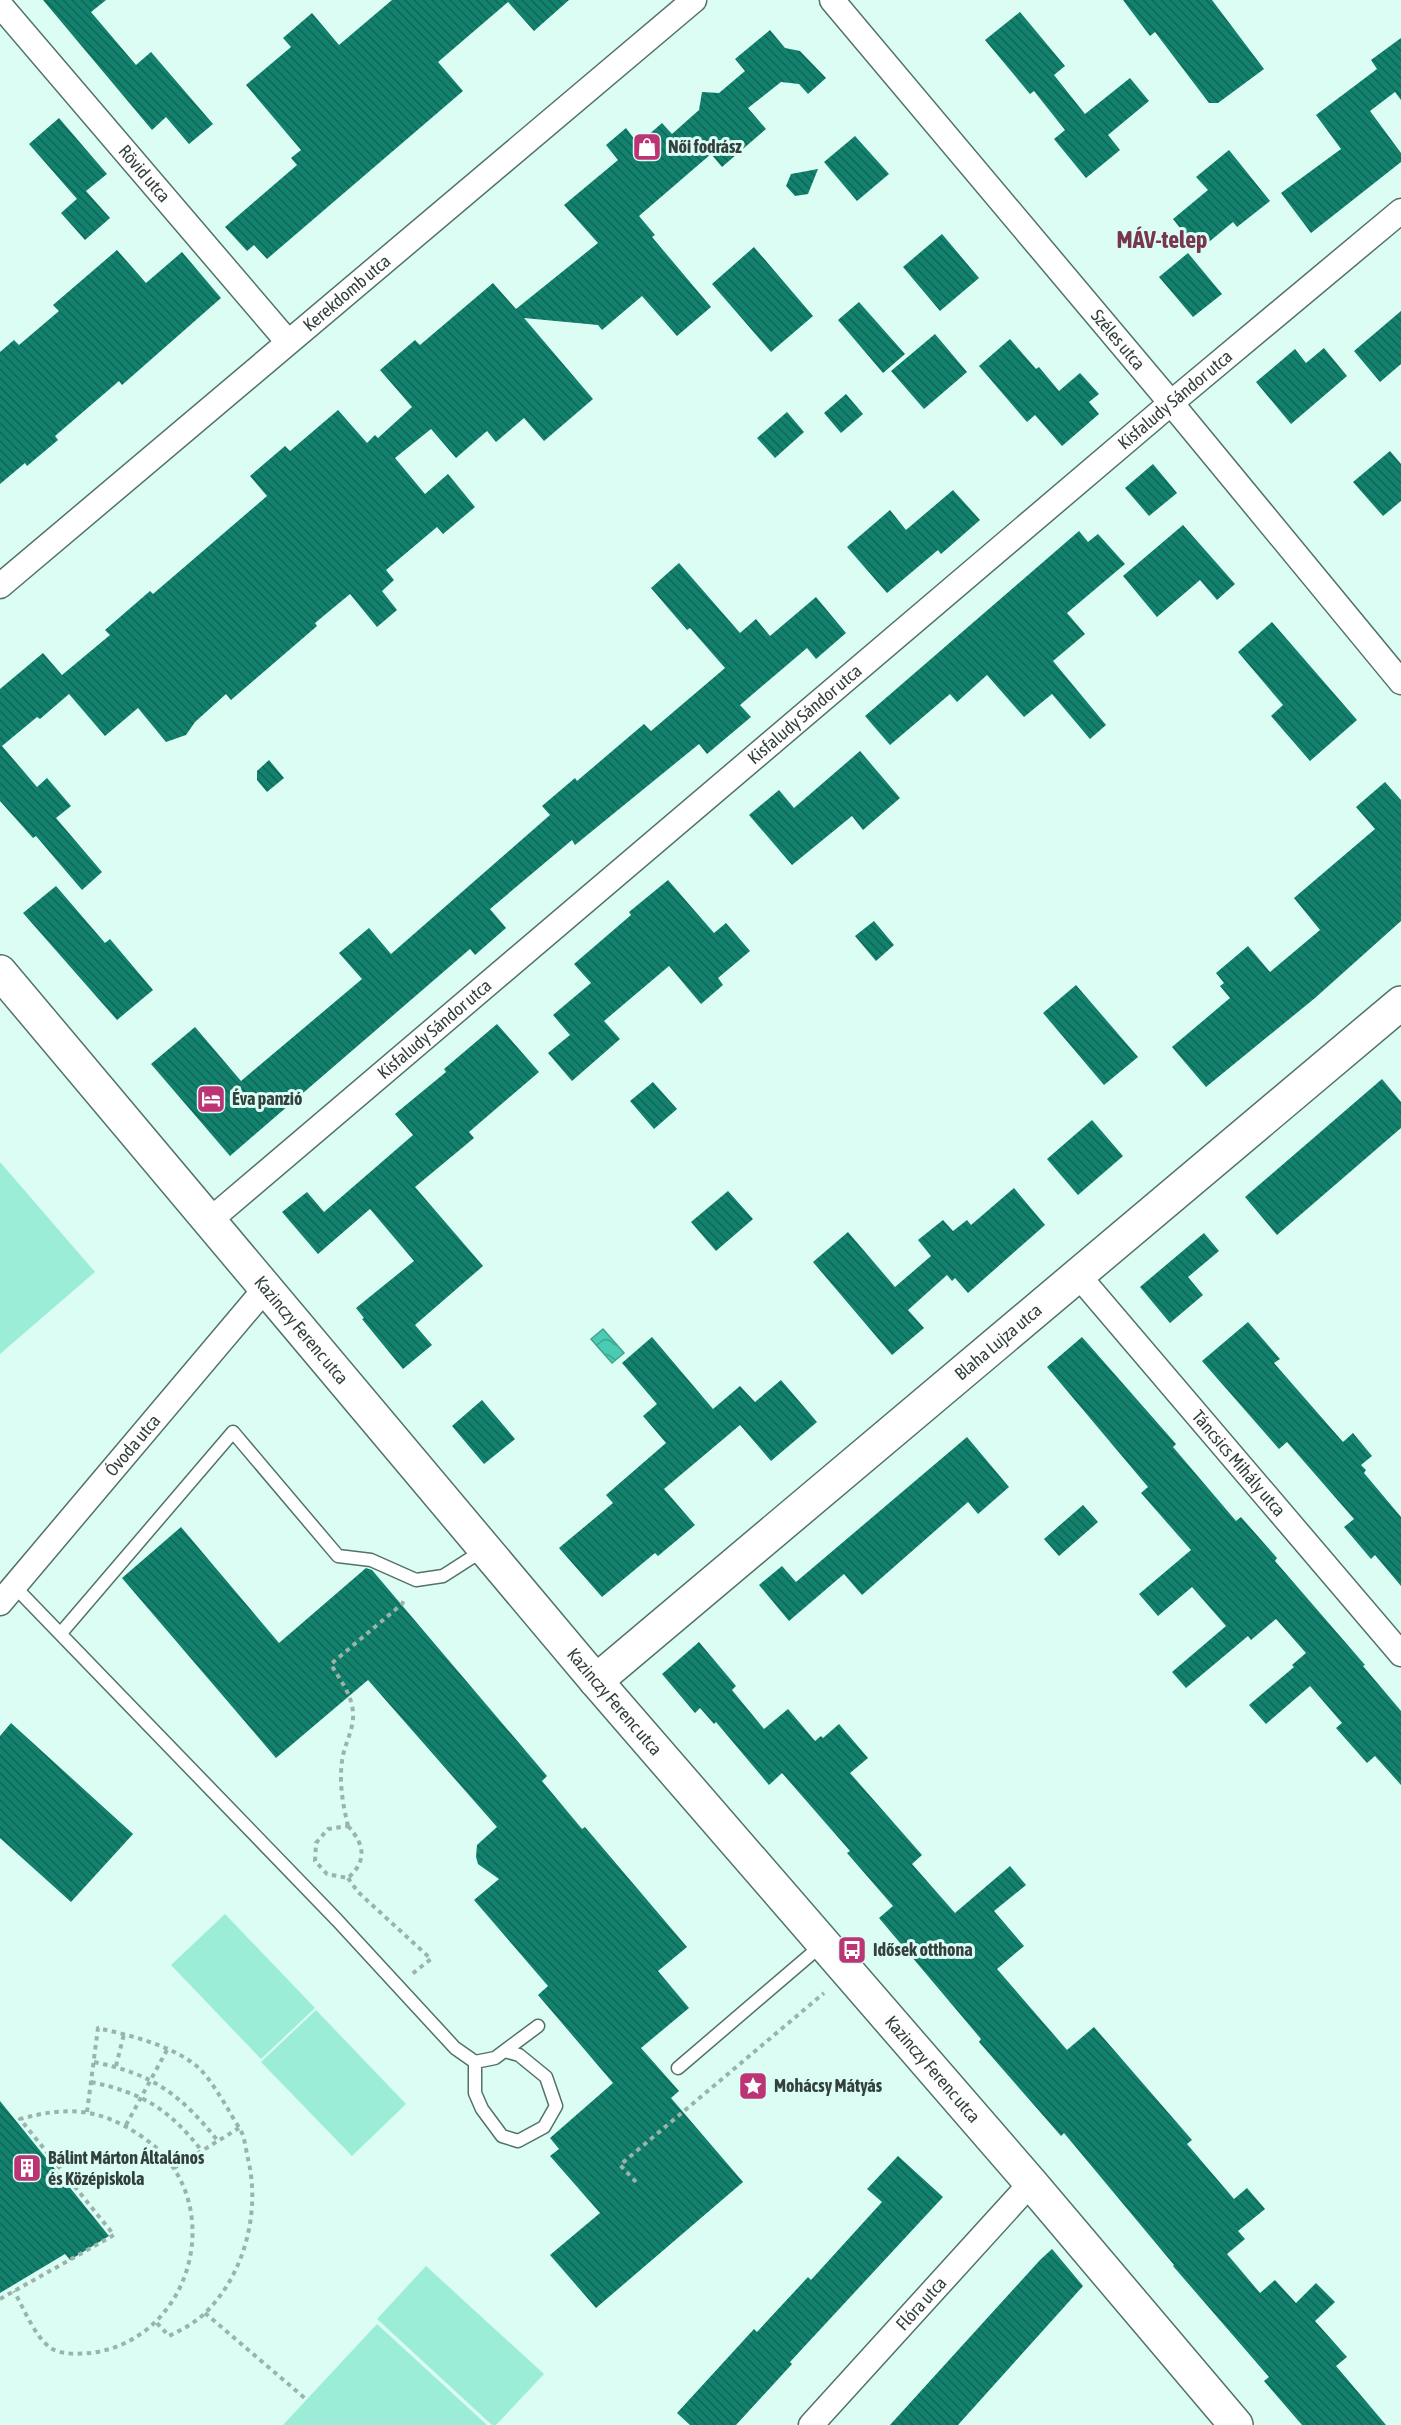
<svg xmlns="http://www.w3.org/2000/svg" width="1401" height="2425" font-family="'Asap Condensed',sans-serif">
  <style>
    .park { fill: #9cedd8 }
    .water { fill: url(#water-waves); stroke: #42a28e; stroke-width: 1.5 }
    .building { fill: url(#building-back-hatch) }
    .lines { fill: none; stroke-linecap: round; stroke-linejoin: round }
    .lane-casing { stroke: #537269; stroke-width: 15 }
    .street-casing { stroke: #537269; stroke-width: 27 }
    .secondary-casing { stroke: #537269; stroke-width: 36 }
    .path { stroke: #9ab4ac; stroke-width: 4; stroke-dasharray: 4.5 4.5; stroke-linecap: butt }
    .lane { stroke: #fff; stroke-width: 12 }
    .street { stroke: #fff; stroke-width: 24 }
    .secondary { stroke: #fff; stroke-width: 33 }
    .labels { text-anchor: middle; stroke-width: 6; stroke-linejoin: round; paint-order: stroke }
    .poi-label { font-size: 18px; font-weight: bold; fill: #33403d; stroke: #dbfdf3; text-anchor: start }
    .street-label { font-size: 18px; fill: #33403d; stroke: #dbfdf3 }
    .district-label { font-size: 24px; font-weight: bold; fill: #783550; stroke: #dbfdf3 }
  </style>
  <defs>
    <pattern id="water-waves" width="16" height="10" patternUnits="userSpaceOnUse" patternTransform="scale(1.5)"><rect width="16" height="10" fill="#49ccb1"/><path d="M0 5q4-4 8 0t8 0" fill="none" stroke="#3da791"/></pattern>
    <pattern id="building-back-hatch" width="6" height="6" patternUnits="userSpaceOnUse" patternTransform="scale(1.5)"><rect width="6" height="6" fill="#12816d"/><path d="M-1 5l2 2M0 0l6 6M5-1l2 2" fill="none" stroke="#116656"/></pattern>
  </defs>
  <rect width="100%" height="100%" fill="#dbfdf3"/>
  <path class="park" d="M 0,1162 L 95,1272 L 0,1354 Z
    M 225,1914 L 315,2008 L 261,2059 L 171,1965 Z
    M 316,2010 L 406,2104 L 352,2156 L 261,2062 Z
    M 426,2266 L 544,2374 L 496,2425 L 492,2425 L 377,2319 Z
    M 377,2324 L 487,2425 L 283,2425 Z"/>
  <path class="water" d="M 603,1329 L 624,1353 L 612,1363 L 591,1339 Z"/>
  <path class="building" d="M 43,0 L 106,0 L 91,12 L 136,65 L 151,52 L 213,124 L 189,144 L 166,117 L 152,130 Z
    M 392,0 L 569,0 L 534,31 L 508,2 L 438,62 L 463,91 L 267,259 L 254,245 L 247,251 L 225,227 L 297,165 L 291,158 L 301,150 L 246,85 L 291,47 L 283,38 L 312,13 L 339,45 Z
    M 1123,0 L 1212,0 L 1264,69 L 1218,103 L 1209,103 L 1155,32 L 1150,36 Z
    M 1020,12 L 1065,66 L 1054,75 L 1085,114 L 1130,78 L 1149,101 L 1108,135 L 1120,150 L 1086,178 L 1054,139 L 1065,130 L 1034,91 L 1030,94 L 985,40 Z
    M 770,30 L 785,48 L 800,51 L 826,78 L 808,94 L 799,84 L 781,82 L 748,108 L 766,129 L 722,167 L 711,154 L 639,216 L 655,235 L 652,237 L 711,307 L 677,336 L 642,296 L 602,330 L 598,325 L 524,318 L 593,399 L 544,441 L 524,418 L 496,442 L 487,431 L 456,458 L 431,429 L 395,458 L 425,494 L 448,474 L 475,507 L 443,534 L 437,527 L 386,570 L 394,580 L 382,591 L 397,610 L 377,627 L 350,594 L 315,623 L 317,626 L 231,700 L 226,694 L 195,722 L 186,735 L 166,742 L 138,708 L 105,736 L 69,694 L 40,719 L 37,717 L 2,746 L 37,787 L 47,778 L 71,806 L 56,818 L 102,872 L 82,890 L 36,836 L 33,838 L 0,801 L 0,689 L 43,653 L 62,675 L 110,635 L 105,630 L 150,591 L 153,594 L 267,496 L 250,476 L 285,446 L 290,451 L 338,410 L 367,443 L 375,435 L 378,438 L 412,407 L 380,370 L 415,340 L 420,345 L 493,283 L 516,309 L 598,243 L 564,205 L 618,160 L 606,145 L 626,128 L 638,144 L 662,123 L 672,134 L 699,110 L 702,92 L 719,93 L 745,71 L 735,59 Z
    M 1401,38 L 1401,100 L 1395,92 L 1370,111 L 1401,153 L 1401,162 L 1311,233 L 1281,193 L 1341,149 L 1316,115 L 1377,69 L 1371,60 Z
    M 59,118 L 107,174 L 86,191 L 110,218 L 85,240 L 61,213 L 79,197 L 77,199 L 29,144 Z
    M 855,136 L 889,174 L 857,201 L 824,162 Z
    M 1229,150 L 1270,201 L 1237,227 L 1233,222 L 1198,251 L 1173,219 L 1208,190 L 1196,177 Z
    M 818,169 L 808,194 L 795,196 L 786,186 L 791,174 Z
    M 942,234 L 979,278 L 940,311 L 903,267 Z
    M 754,247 L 813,316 L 771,352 L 712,284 Z
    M 117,250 L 146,283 L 182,252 L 221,298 L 122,385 L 119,381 L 55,436 L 58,440 L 27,466 L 25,463 L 0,484 L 0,352 L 14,340 L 19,345 L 59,311 L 53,305 Z
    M 1188,253 L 1222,294 L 1193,317 L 1159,277 Z
    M 859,302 L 905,354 L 883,373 L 838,320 Z
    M 1401,311 L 1401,364 L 1380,382 L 1354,351 Z
    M 935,334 L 967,372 L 924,409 L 891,371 Z
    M 1010,339 L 1036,369 L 1039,367 L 1059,391 L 1080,373 L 1099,394 L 1089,402 L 1099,414 L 1062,446 L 1035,415 L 1027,422 L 979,366 Z
    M 1324,348 L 1347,376 L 1291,424 L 1256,382 L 1295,349 L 1306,363 Z
    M 846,394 L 863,414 L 841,433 L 824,413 Z
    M 787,412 L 804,432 L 775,458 L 757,438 Z
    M 1390,451 L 1401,464 L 1401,501 L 1383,516 L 1353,482 Z
    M 1153,464 L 1177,493 L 1149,516 L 1125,488 Z
    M 953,490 L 980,520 L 941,554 L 938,550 L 887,593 L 847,547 L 890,510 L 906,530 Z
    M 1183,525 L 1235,584 L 1217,600 L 1200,580 L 1157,617 L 1123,576 Z
    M 1079,531 L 1088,542 L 1098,534 L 1125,564 L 1067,613 L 1085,634 L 1053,661 L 1106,725 L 1090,739 L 1052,694 L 1024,717 L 987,675 L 957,702 L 950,694 L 890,745 L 865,716 Z
    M 679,563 L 740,633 L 756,619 L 770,636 L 816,597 L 846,633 L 816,659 L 807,648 L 740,705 L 751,717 L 707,754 L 699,744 L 575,845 L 572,840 L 490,909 L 506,928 L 475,955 L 470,949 L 230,1156 L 151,1064 L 195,1027 L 241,1081 L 362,979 L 339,953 L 369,928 L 391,954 L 550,815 L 542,806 L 575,778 L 577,781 L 644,724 L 651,731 L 725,668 L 690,628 L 687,630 L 651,588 Z
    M 1272,622 L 1357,720 L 1310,761 L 1271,716 L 1283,705 L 1238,652 Z
    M 860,751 L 900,798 L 863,830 L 852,816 L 792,865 L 749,815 L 779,790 L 794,808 Z
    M 269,760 L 284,778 L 267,792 L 257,780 L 257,771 Z
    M 1385,782 L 1401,800 L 1401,921 L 1315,998 L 1206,1087 L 1172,1047 L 1230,998 L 1220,986 L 1224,983 L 1216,973 L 1248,946 L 1270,972 L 1320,930 L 1294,898 L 1375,829 L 1356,807 Z
    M 668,880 L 714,933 L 726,923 L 750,951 L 718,978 L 723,985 L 701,1004 L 669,966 L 604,1021 L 620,1039 L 572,1081 L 548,1053 L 570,1035 L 553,1015 L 591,983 L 574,964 L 631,915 L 629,912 Z
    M 56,886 L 105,943 L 110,939 L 153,990 L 117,1020 L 23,913 Z
    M 874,921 L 894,945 L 876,961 L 855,936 Z
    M 1076,985 L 1138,1057 L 1104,1085 L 1043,1013 Z
    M 497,1024 L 539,1072 L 469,1132 L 474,1138 L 415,1187 L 483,1266 L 415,1325 L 432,1345 L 403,1369 L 362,1319 L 364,1318 L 356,1308 L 414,1261 L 370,1209 L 318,1254 L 282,1212 L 307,1192 L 324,1212 L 413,1135 L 395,1114 L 446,1072 L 444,1069 Z
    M 1382,1079 L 1401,1102 L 1401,1128 L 1277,1235 L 1245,1197 Z
    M 653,1082 L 677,1109 L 654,1129 L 630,1101 Z
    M 1092,1120 L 1123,1156 L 1078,1195 L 1047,1159 Z
    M 1014,1188 L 1045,1225 L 968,1293 L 955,1278 L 952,1281 L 947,1275 L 908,1310 L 924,1328 L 892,1355 L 813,1262 L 848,1232 L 895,1287 L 931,1256 L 918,1240 L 943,1220 L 953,1231 L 967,1220 L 971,1225 Z
    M 728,1191 L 753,1219 L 716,1251 L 691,1222 Z
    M 1204,1233 L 1219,1251 L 1188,1277 L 1203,1295 L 1170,1323 L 1140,1287 Z
    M 1248,1322 L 1280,1359 L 1274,1363 L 1343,1442 L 1353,1433 L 1372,1456 L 1361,1465 L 1366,1470 L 1364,1473 L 1401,1517 L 1401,1586 L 1375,1555 L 1371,1559 L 1344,1527 L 1354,1519 L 1287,1442 L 1279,1449 L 1202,1361 Z
    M 652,1337 L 713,1409 L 740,1386 L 755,1402 L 781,1380 L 817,1422 L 771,1461 L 740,1425 L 664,1489 L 695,1525 L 658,1556 L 655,1553 L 602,1597 L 559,1548 L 613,1503 L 606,1495 L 666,1443 L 643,1416 L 657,1404 L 622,1363 Z
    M 1082,1337 L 1176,1444 L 1173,1447 L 1236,1521 L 1241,1517 L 1277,1558 L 1275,1561 L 1365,1665 L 1363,1666 L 1401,1711 L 1401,1785 L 1375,1756 L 1367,1763 L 1336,1728 L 1342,1723 L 1310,1686 L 1266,1724 L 1249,1705 L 1294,1667 L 1292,1665 L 1306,1653 L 1276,1619 L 1251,1640 L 1248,1636 L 1186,1688 L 1172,1672 L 1226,1626 L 1192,1587 L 1158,1616 L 1139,1594 L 1191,1550 L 1141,1493 L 1148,1487 L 1047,1367 Z
    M 482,1400 L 515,1439 L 484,1464 L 452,1426 Z
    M 967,1437 L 1009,1487 L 978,1514 L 968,1502 L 862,1595 L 844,1574 L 789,1621 L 759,1585 L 782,1566 L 796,1582 Z
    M 1083,1505 L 1098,1522 L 1059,1556 L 1044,1539 Z
    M 181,1527 L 279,1643 L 366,1568 L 372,1570 L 547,1776 L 542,1781 L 582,1829 L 585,1827 L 687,1947 L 658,1971 L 689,2008 L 641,2048 L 679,2091 L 671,2098 L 743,2182 L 596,2308 L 550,2255 L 600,2213 L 550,2156 L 559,2149 L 550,2138 L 613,2083 L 538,1995 L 548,1986 L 474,1900 L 499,1879 L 478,1864 L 476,1857 L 477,1845 L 497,1827 L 368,1680 L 276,1758 L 122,1578 Z
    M 699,1642 L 736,1686 L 732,1690 L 764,1729 L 788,1709 L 815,1741 L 821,1736 L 823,1738 L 839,1724 L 868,1758 L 850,1773 L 922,1855 L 912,1864 L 955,1913 L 1010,1866 L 1026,1885 L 994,1911 L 1024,1946 L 997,1969 L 1067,2050 L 1094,2027 L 1192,2140 L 1187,2144 L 1234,2199 L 1247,2188 L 1265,2209 L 1238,2231 L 1245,2239 L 1227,2254 L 1260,2293 L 1275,2280 L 1296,2303 L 1316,2283 L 1335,2302 L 1315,2321 L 1347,2357 L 1336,2366 L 1386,2425 L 1302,2425 L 1264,2381 L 1269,2377 L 1173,2266 L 1174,2265 L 1064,2133 L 1061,2136 L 979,2042 L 981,2039 L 879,1918 L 893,1906 L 847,1853 L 850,1851 L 782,1773 L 769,1785 L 716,1722 L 714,1724 L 700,1708 L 695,1713 L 662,1674 Z
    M 11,1723 L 133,1834 L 71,1902 L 0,1838 L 0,1736 Z
    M 0,2101 L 109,2236 L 70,2260 L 65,2254 L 0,2293 Z
    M 898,2156 L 943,2197 L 790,2362 L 792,2364 L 736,2425 L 690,2425 L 677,2413 L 754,2329 L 757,2332 L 808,2277 L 811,2280 L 882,2202 L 867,2189 Z
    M 1052,2249 L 1083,2286 L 958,2425 L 890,2425 L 1040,2260 Z"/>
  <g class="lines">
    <g class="lane-casing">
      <path id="lane" d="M 14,1586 L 337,1920 L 455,2048 L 475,2062 L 495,2058 L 538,2026
        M 61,1633 L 233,1432 L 338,1556 L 371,1560 L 416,1580 L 443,1576 L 485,1549
        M 475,2062 L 475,2093 L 482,2109 L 502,2136 L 518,2141 L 544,2127 L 556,2106 L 546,2077 L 519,2055 L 505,2051
        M 678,2068 L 823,1944"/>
    </g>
    <g class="street-casing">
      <g id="street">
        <path id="s1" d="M 832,0 L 1171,403 L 1401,682"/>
        <path id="s2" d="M 0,5 L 288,342"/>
        <path id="s3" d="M 0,586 L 694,0"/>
        <path id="s4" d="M 209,1221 L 1171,403 L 1401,211"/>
        <path id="s5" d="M 1077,1274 L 1401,1654"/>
        <path id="s6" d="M 0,1603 L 265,1289"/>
        <path id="s7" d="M 811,2425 L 1031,2183"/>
      </g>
    </g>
    <g class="secondary-casing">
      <g id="secondary">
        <path id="s8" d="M 0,972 L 596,1681 L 1031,2183 L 1236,2425"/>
        <path id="s9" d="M 596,1681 L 1401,1003"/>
      </g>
    </g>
    <path class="path" d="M 348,1826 C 343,1805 339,1783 342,1761 C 344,1743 357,1726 352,1706 C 349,1690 339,1679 331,1664 L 402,1604 L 405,1598
      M 348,1826 C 365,1845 367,1861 348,1878 L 327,1874 L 315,1861 L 316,1843 L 328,1829 Z
      M 348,1878 L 358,1892 L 431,1959 L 412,1974
      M 94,2062 C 153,2074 180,2094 218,2141
      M 116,2066 L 124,2034
      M 91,2082 C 143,2093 169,2109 202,2151
      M 87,2112 L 98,2028 C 132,2036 172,2045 199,2068 C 210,2079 220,2096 228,2109 C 232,2117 238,2125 242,2133 C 245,2140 246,2151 248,2159 C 261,2212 244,2277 203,2315 C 193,2324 181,2330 169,2336 L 156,2322
      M 126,2125 L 167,2050
      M 174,2168 L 239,2128
      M 636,2182 L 620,2165 L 824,1993
      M 0,2299 L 114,2235 L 20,2119 C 67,2106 100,2108 141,2136 C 231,2195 196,2339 91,2353 C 79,2354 61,2355 51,2348 C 36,2339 23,2307 14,2291
      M 205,2313 L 307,2400"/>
    <use href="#lane" class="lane"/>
    <use href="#street" class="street"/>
    <use href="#secondary" class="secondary"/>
  </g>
  <defs>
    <g id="shop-square" transform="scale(1.5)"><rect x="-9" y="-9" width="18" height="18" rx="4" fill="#bc3474" stroke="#dbfdf3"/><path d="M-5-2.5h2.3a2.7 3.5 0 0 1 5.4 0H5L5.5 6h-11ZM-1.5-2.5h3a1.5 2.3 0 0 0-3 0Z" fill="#fff"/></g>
    <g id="hotel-square" transform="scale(1.5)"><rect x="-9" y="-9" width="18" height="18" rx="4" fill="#bc3474" stroke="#dbfdf3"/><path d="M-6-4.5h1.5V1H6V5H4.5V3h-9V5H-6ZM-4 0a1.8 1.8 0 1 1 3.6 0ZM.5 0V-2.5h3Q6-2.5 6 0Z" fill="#fff"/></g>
    <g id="bus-square" transform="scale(1.5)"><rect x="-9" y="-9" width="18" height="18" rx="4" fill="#bc3474" stroke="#dbfdf3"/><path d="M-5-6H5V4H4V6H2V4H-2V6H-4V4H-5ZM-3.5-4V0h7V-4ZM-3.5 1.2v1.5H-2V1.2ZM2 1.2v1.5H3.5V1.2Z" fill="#fff"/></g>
    <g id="sight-square" transform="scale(1.5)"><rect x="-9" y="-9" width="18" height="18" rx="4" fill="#bc3474" stroke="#dbfdf3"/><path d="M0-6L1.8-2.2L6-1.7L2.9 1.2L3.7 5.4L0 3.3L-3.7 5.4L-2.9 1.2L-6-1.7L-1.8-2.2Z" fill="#fff"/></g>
    <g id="building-square" transform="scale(1.5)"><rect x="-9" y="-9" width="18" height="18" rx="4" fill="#bc3474" stroke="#dbfdf3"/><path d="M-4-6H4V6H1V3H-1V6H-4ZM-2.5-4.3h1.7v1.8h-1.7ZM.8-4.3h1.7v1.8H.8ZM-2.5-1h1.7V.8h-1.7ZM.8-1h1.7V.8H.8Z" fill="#fff"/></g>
  </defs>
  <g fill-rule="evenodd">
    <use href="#shop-square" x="647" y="147"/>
    <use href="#hotel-square" x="211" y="1099"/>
    <use href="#bus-square" x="852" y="1950"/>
    <use href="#sight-square" x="753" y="2086"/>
    <use href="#building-square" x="27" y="2168"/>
  </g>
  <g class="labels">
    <g class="poi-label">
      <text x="668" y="153">Női fodrász</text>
      <text x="232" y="1105">Éva panzió</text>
      <text x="873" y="1956">Idősek otthona</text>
      <text x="774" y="2092">Mohácsy Mátyás</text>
      <text x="48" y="2164">Bálint Márton Általános<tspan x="48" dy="21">és Középiskola</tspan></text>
    </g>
    <g class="street-label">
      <text dy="6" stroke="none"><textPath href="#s2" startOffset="222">Rövid utca</textPath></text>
      <text dy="6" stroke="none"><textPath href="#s3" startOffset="454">Kerekdomb utca</textPath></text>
      <text dy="6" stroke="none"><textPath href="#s1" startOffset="444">Széles utca</textPath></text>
      <text dy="6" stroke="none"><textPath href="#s4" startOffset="1268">Kisfaludy Sándor utca</textPath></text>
      <text dy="6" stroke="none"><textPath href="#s4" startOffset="782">Kisfaludy Sándor utca</textPath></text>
      <text dy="6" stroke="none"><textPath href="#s4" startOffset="296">Kisfaludy Sándor utca</textPath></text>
      <text dy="6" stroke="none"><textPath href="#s8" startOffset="468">Kazinczy Ferenc utca</textPath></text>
      <text dy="6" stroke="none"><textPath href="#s9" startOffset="526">Blaha Lujza utca</textPath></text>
      <text dy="6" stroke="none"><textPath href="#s6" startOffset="206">Óvoda utca</textPath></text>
      <text dy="6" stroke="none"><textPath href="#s5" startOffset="249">Táncsics Mihály utca</textPath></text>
      <text dy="6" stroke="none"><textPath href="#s8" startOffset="954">Kazinczy Ferenc utca</textPath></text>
      <text dy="6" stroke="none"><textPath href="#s8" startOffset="1440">Kazinczy Ferenc utca</textPath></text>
      <text dy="6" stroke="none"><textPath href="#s7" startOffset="164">Flóra utca</textPath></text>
    </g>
    <g class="district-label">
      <text x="1162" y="248">MÁV-telep</text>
    </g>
  </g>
</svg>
